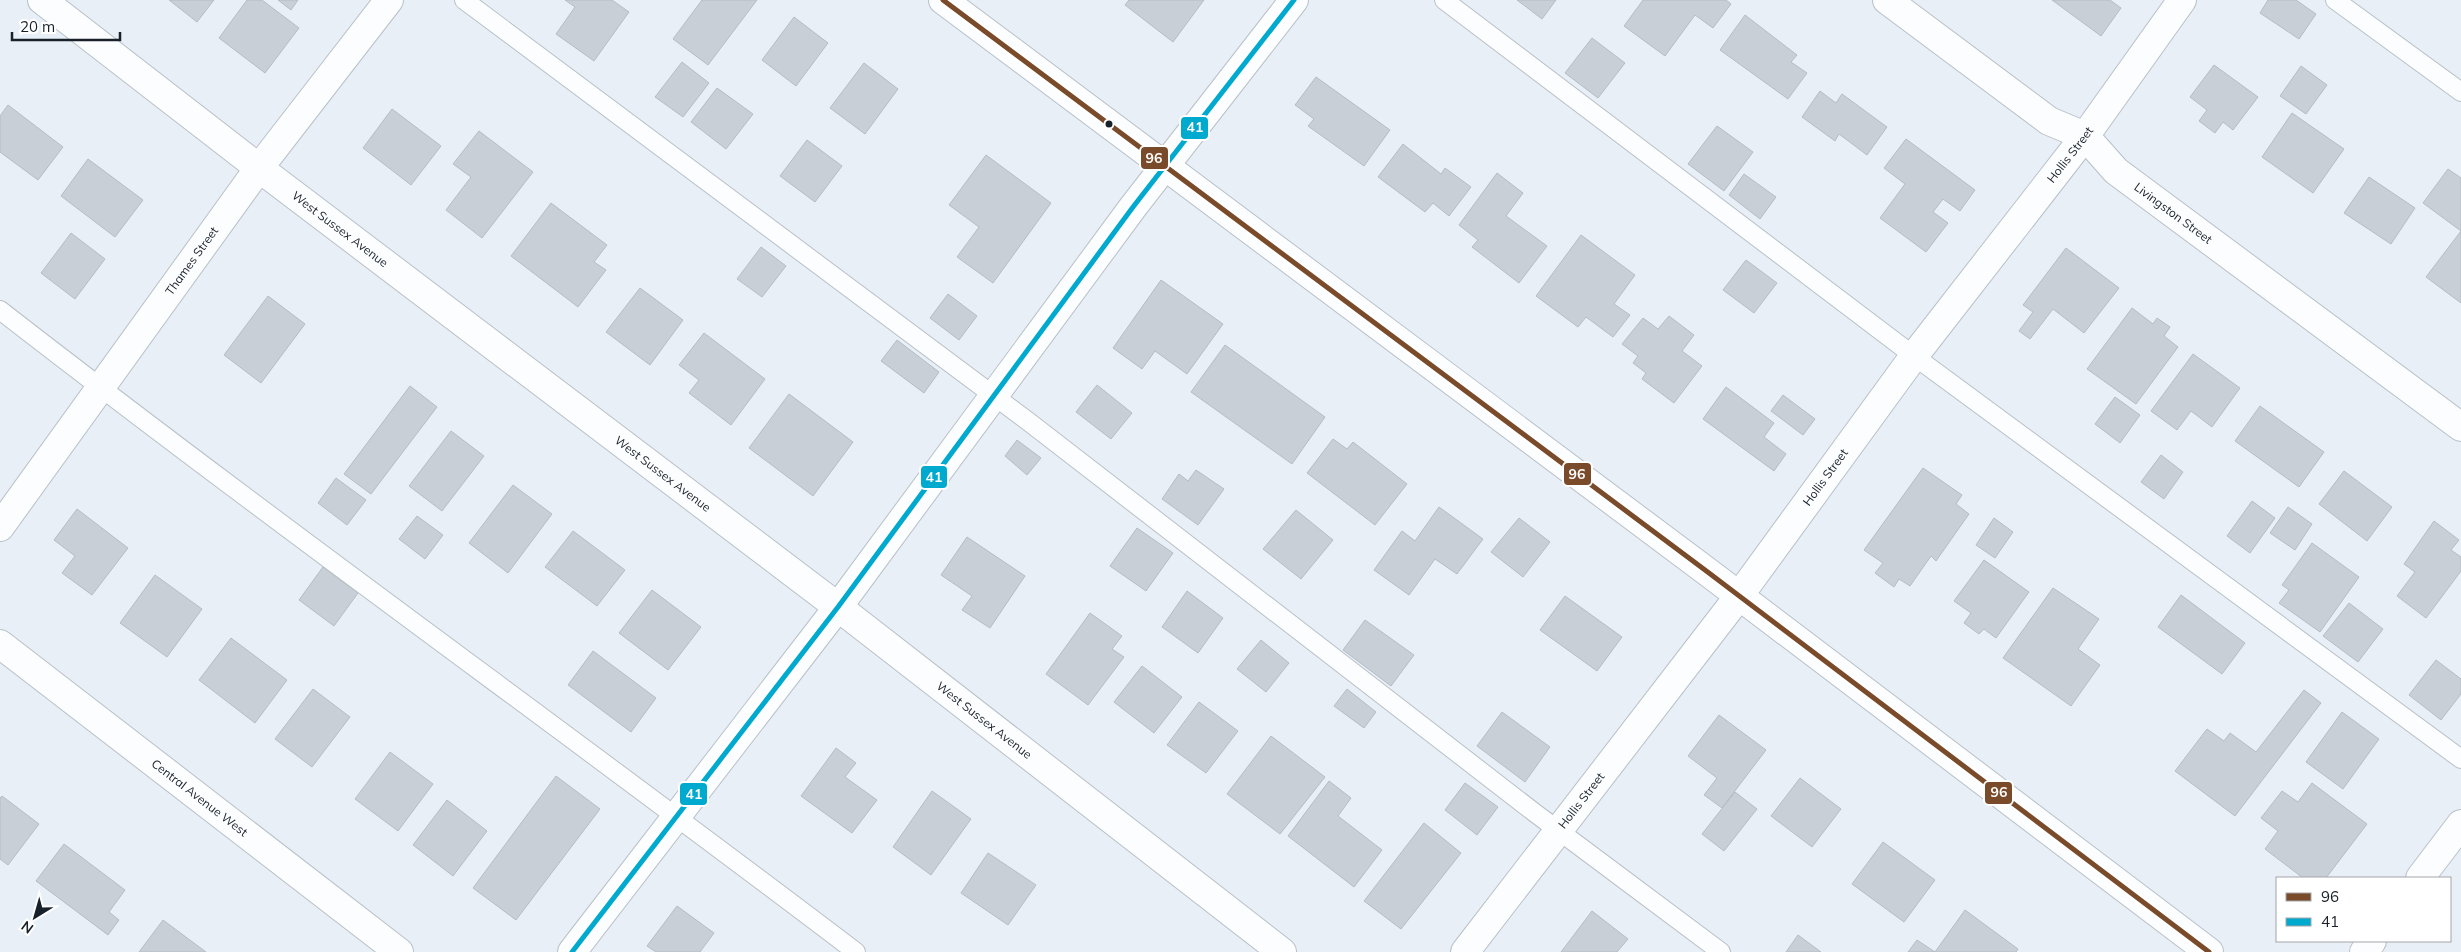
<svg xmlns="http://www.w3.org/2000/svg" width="2461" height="952" font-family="Mulish,sans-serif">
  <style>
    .building { fill: #c8cfd7; stroke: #b6bcc4 }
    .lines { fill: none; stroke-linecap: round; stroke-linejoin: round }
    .service-casing { stroke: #b9c0c8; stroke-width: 20 }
    .minor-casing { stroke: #b9c0c8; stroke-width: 30 }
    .tertiary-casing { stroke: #b9c0c8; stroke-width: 30 }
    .service { stroke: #fcfdfe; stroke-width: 18 }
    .minor { stroke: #fcfdfe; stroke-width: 28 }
    .tertiary { stroke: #fcfdfe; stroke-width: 28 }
    .bus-1-casing { stroke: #fff; stroke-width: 9 }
    .bus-2-casing { stroke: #fff; stroke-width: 9 }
    .bus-1 { stroke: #7a4b2a; stroke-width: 5 }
    .bus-2 { stroke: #00a9ce; stroke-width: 5 }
    .bus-dot { fill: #182029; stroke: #fff; stroke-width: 2 }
    .labels { text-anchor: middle; stroke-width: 5; stroke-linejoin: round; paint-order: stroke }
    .street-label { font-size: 12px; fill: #182029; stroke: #fff }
    .line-badge { stroke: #fff; stroke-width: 2 }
    .badge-label { font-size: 14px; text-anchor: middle; font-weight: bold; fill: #fff }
  </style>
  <rect width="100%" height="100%" fill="#e8eff7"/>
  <path class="building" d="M 169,0 L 214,0 L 197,22 Z
    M 247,0 L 262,0 L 299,28 L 265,73 L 219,38 Z
    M 278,0 L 298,0 L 291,10 Z
    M 565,0 L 612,0 L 629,12 L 594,61 L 556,34 L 575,7 Z
    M 702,0 L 757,0 L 708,65 L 673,39 Z
    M 1129,0 L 1204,0 L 1173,42 L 1125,5 Z
    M 1517,0 L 1556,0 L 1542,19 Z
    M 1643,0 L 1726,0 L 1731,4 L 1713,28 L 1695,15 L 1665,56 L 1624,26 Z
    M 2052,0 L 2110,0 L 2121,8 L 2101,36 Z
    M 2268,0 L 2296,0 L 2316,14 L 2299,39 L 2260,13 Z
    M 1745,15 L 1797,55 L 1791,62 L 1807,73 L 1788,99 L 1720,50 Z
    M 794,17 L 828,43 L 796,86 L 762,60 Z
    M 1592,38 L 1625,63 L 1598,98 L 1565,73 Z
    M 682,62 L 709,83 L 683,117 L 655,97 Z
    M 864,63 L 898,89 L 865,134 L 830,108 Z
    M 2214,65 L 2258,97 L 2233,130 L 2223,122 L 2215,133 L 2199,121 L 2207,110 L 2190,97 Z
    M 2301,66 L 2327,85 L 2306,114 L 2280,96 Z
    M 1316,77 L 1390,130 L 1364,166 L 1308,126 L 1314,119 L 1295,105 Z
    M 717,88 L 753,114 L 726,149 L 691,122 Z
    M 1820,91 L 1836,103 L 1842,94 L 1887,127 L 1867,155 L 1839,134 L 1835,141 L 1802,117 Z
    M 8,105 L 63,147 L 38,180 L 0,152 L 0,116 Z
    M 392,109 L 441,146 L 411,185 L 363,148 Z
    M 2292,113 L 2344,149 L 2313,193 L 2262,157 Z
    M 1717,126 L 1753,152 L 1724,191 L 1688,164 Z
    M 479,131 L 533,172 L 482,238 L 446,210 L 471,177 L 453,164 Z
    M 1906,139 L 1975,190 L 1960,211 L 1943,199 L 1933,212 L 1948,223 L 1926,252 L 1880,218 L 1905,184 L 1884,168 Z
    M 807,140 L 842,166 L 815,202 L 780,176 Z
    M 1403,144 L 1441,174 L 1445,168 L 1471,187 L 1449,216 L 1433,203 L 1425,212 L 1378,177 Z
    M 986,155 L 1051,203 L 993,283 L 957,257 L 979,227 L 949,205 Z
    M 88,159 L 143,200 L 115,237 L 61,196 Z
    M 2448,169 L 2461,178 L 2461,231 L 2423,203 Z
    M 1497,173 L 1523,193 L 1506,216 L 1547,246 L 1519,283 L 1472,247 L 1478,240 L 1459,225 Z
    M 1744,174 L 1776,197 L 1760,219 L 1729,195 Z
    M 2369,177 L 2415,208 L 2391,244 L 2344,213 Z
    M 551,203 L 607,245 L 594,262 L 606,270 L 578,307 L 511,256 Z
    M 2461,231 L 2461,303 L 2426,277 Z
    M 71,233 L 105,259 L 75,299 L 41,273 Z
    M 1581,235 L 1635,275 L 1614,304 L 1630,315 L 1613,337 L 1586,317 L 1578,327 L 1536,296 Z
    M 761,247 L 786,266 L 762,297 L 737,279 Z
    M 2066,248 L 2119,288 L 2084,333 L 2053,309 L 2030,339 L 2019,331 L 2033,312 L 2023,305 Z
    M 1746,260 L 1777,283 L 1754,313 L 1723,290 Z
    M 1161,280 L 1223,324 L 1187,374 L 1155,351 L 1142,369 L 1113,348 Z
    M 640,288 L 683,320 L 650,365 L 606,332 Z
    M 948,294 L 977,316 L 959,340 L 930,318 Z
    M 268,296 L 305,324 L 261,383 L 224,355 Z
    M 2132,308 L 2153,324 L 2157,318 L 2170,327 L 2164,336 L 2178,347 L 2136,404 L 2087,369 Z
    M 1669,316 L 1694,335 L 1682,351 L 1702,366 L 1674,403 L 1642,379 L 1646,373 L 1633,363 L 1638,356 L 1622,344 L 1643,318 L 1658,329 Z
    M 704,333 L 765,379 L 731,425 L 689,393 L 699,380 L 679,365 Z
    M 897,340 L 939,372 L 924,393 L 881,361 Z
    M 1225,345 L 1325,417 L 1292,464 L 1191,392 Z
    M 2193,354 L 2240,388 L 2212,427 L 2191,411 L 2177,430 L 2151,411 Z
    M 1097,385 L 1132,413 L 1111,439 L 1076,412 Z
    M 410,386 L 437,407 L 371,494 L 344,474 Z
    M 1726,387 L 1774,423 L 1764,437 L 1786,454 L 1774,471 L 1703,419 Z
    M 789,394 L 853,442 L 813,496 L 749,448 Z
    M 1783,395 L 1815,419 L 1803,435 L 1771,411 Z
    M 2115,397 L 2140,415 L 2120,443 L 2095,424 Z
    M 2260,406 L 2324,452 L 2299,487 L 2235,441 Z
    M 451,431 L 484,456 L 442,511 L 409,486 Z
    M 1333,439 L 1347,449 L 1353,442 L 1407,484 L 1375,525 L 1307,473 Z
    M 1017,440 L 1041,458 L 1027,475 L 1005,456 Z
    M 2161,455 L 2183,472 L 2164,499 L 2141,482 Z
    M 1923,468 L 1962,495 L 1956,504 L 1969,514 L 1936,561 L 1931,556 L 1910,586 L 1899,579 L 1894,587 L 1875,573 L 1883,563 L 1864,550 Z
    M 1196,470 L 1224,489 L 1198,525 L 1162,499 L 1179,474 L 1188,481 Z
    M 2344,471 L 2392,507 L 2367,541 L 2319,504 Z
    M 336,478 L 366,500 L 347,525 L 318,503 Z
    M 513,485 L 552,514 L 508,573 L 469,543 Z
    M 2252,501 L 2275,518 L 2250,553 L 2227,536 Z
    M 1439,507 L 1483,539 L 1457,574 L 1435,559 L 1409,595 L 1374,570 L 1402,531 L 1415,541 Z
    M 2288,507 L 2312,524 L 2295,550 L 2270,533 Z
    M 77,509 L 128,548 L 92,595 L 62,573 L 75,556 L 54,540 Z
    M 1296,510 L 1333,540 L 1301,579 L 1263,549 Z
    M 417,516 L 443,535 L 425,559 L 399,539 Z
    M 1519,518 L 1550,542 L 1523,577 L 1491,552 Z
    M 1994,518 L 2013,532 L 1995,558 L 1976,545 Z
    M 2434,521 L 2459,540 L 2451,550 L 2461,557 L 2461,571 L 2426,618 L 2397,596 L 2415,572 L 2404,564 Z
    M 1137,528 L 1173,553 L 1146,591 L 1110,566 Z
    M 573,531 L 625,570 L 597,606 L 545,567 Z
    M 967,537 L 1025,576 L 990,628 L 962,610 L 972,596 L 941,575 Z
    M 2312,543 L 2359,577 L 2320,632 L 2279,603 L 2289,590 L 2282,585 Z
    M 1984,560 L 2029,592 L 1996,638 L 1984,629 L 1979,634 L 1964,623 L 1971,613 L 1954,601 Z
    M 323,567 L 358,593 L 334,626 L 299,600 Z
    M 155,575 L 202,609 L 167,657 L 120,623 Z
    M 2053,588 L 2099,619 L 2078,649 L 2100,665 L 2071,706 L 2003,658 Z
    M 652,590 L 701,627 L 668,670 L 619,633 Z
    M 1187,591 L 1223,618 L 1198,653 L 1162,627 Z
    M 2181,595 L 2245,643 L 2222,674 L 2158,627 Z
    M 1565,596 L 1622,637 L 1597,671 L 1540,630 Z
    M 2349,603 L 2383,629 L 2358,662 L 2323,636 Z
    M 1090,613 L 1122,636 L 1112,649 L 1124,657 L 1088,705 L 1046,674 Z
    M 1365,620 L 1414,655 L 1391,686 L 1343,650 Z
    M 231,638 L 287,680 L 255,723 L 199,680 Z
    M 1261,640 L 1289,663 L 1266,692 L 1237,669 Z
    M 593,651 L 656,698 L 631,732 L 568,685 Z
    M 2436,660 L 2461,679 L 2461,694 L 2441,720 L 2409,695 Z
    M 1142,666 L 1182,697 L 1154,733 L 1114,702 Z
    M 313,689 L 350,717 L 312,767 L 275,739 Z
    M 1347,689 L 1376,712 L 1364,728 L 1334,706 Z
    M 2304,690 L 2321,703 L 2235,816 L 2175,771 L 2207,729 L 2224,741 L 2230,733 L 2256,752 Z
    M 1199,702 L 1238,731 L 1206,773 L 1167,745 Z
    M 1502,712 L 1550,747 L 1525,782 L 1477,746 Z
    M 2342,712 L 2379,739 L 2343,789 L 2306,762 Z
    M 1719,715 L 1766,750 L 1722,808 L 1704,795 L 1717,778 L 1688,756 Z
    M 1271,736 L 1325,777 L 1280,834 L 1227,794 Z
    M 836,748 L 856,763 L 845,777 L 877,800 L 852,833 L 801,796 Z
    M 390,752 L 433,784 L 398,831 L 355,799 Z
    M 556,776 L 600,809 L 516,920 L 473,888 Z
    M 1800,778 L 1841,809 L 1812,847 L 1771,816 Z
    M 1329,781 L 1351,798 L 1338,816 L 1382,850 L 1354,887 L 1288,836 Z
    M 1465,783 L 1498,807 L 1477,835 L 1445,810 Z
    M 2312,783 L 2367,824 L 2326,878 L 2303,878 L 2265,849 L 2278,831 L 2261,818 L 2282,791 L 2298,802 Z
    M 932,791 L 971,819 L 931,875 L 893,847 Z
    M 1735,792 L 1757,809 L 1724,851 L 1702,834 Z
    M 2,796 L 39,824 L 8,865 L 0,859 L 0,798 Z
    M 447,800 L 487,831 L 453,876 L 413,845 Z
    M 1424,823 L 1461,853 L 1401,929 L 1364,901 Z
    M 1883,842 L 1935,880 L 1904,922 L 1852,884 Z
    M 64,844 L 125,890 L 109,912 L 119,920 L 108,935 L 36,881 Z
    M 988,853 L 1036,885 L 1008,925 L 961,893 Z
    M 677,906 L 714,933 L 700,952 L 656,952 L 647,946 Z
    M 1965,910 L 2018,949 L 2016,952 L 1935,952 Z
    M 1592,911 L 1628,939 L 1617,952 L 1561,952 Z
    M 163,920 L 206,952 L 139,952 Z
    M 1798,935 L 1821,952 L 1786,952 Z
    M 1917,940 L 1935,952 L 1908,952 Z"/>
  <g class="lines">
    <g class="service-casing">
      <path id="service" d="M 464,0 L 1029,422 L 1535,813 L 1721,952
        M 1444,0 L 1914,356 L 2461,759
        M 2335,0 L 2461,92
        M 0,310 C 282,529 572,736 856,952"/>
    </g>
    <g class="minor-casing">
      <g id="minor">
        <path id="s1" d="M 42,0 L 259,168 L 838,607 L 1282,952"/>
        <path id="s2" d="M 1887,0 L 2049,121 L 2085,136 L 2116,171 L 2461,427"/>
        <path id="s3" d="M 0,527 L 259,168 L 389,0"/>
        <path id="s4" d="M 0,644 L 399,952"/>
        <path d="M 2420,878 L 2461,824"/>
        <path d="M 572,952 L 838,607 L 1133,207 L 1294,0"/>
        <path id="s5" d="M 1465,952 L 1739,596 L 1914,356 L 2085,136 L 2182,0"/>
        <path d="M 2364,952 L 2372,941"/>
      </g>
    </g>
    <g class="tertiary-casing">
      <path id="tertiary" d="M 943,0 L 1709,573 L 2209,952"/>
    </g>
    <use href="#service" class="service"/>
    <use href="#minor" class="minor"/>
    <use href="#tertiary" class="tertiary"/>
    <g class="bus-1-casing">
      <path id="bus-1" d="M 943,0 L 1709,573 L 2209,952"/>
    </g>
    <g class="bus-2-casing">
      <path id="bus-2" d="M 572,952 L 838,607 L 1133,207 L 1294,0"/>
    </g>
    <use href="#bus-1" class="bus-1"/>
    <use href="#bus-2" class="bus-2"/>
  </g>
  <circle class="bus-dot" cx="1109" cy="124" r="4.5"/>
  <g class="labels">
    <g class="street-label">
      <text dy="4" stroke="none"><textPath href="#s5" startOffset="1001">Hollis Street</textPath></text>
      <text dy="4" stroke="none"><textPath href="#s2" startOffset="359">Livingston Street</textPath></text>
      <text dy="4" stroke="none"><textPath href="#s1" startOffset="376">West Sussex Avenue</textPath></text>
      <text dy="4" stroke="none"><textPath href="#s3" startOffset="328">Thames Street</textPath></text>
      <text dy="4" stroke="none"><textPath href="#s1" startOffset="781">West Sussex Avenue</textPath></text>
      <text dy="4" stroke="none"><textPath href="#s5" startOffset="596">Hollis Street</textPath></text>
      <text dy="4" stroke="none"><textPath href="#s1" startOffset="1186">West Sussex Avenue</textPath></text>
      <text dy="4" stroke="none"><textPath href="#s4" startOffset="252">Central Avenue West</textPath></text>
      <text dy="4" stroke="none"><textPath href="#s5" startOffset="191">Hollis Street</textPath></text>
    </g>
  </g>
  <g class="line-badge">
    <rect x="1180" y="116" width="29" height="24" rx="5" fill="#00a9ce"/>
    <rect x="1140" y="146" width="29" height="24" rx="5" fill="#7a4b2a"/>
    <rect x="1563" y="462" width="29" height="24" rx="5" fill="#7a4b2a"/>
    <rect x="920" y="465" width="28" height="24" rx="5" fill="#00a9ce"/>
    <rect x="1984" y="781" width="29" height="24" rx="5" fill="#7a4b2a"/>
    <rect x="679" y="782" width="29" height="24" rx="5" fill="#00a9ce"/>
  </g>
  <g class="badge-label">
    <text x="1195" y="132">41</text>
    <text x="1154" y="163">96</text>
    <text x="1577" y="479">96</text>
    <text x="934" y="482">41</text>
    <text x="1999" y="797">96</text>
    <text x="694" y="799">41</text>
  </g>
  <rect x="2276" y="877" width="175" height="65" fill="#ffffff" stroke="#a3a6a9"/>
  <rect x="2286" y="893" width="25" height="8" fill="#7a4b2a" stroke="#a3a6a9"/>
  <text x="2321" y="902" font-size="15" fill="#182029">96</text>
  <rect x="2286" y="918" width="25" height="8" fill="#00a9ce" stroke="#a3a6a9"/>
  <text x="2321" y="927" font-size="15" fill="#182029">41</text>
  <g transform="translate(35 917) rotate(217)" stroke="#ffffff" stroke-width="4" paint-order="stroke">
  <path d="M0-4L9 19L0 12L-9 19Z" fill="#182029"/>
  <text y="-8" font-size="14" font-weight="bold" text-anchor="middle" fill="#182029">N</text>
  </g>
  <path d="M12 32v8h108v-8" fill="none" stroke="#182029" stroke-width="2.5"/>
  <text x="20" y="32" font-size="15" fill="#182029" stroke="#ffffff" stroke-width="4" paint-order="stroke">20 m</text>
</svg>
